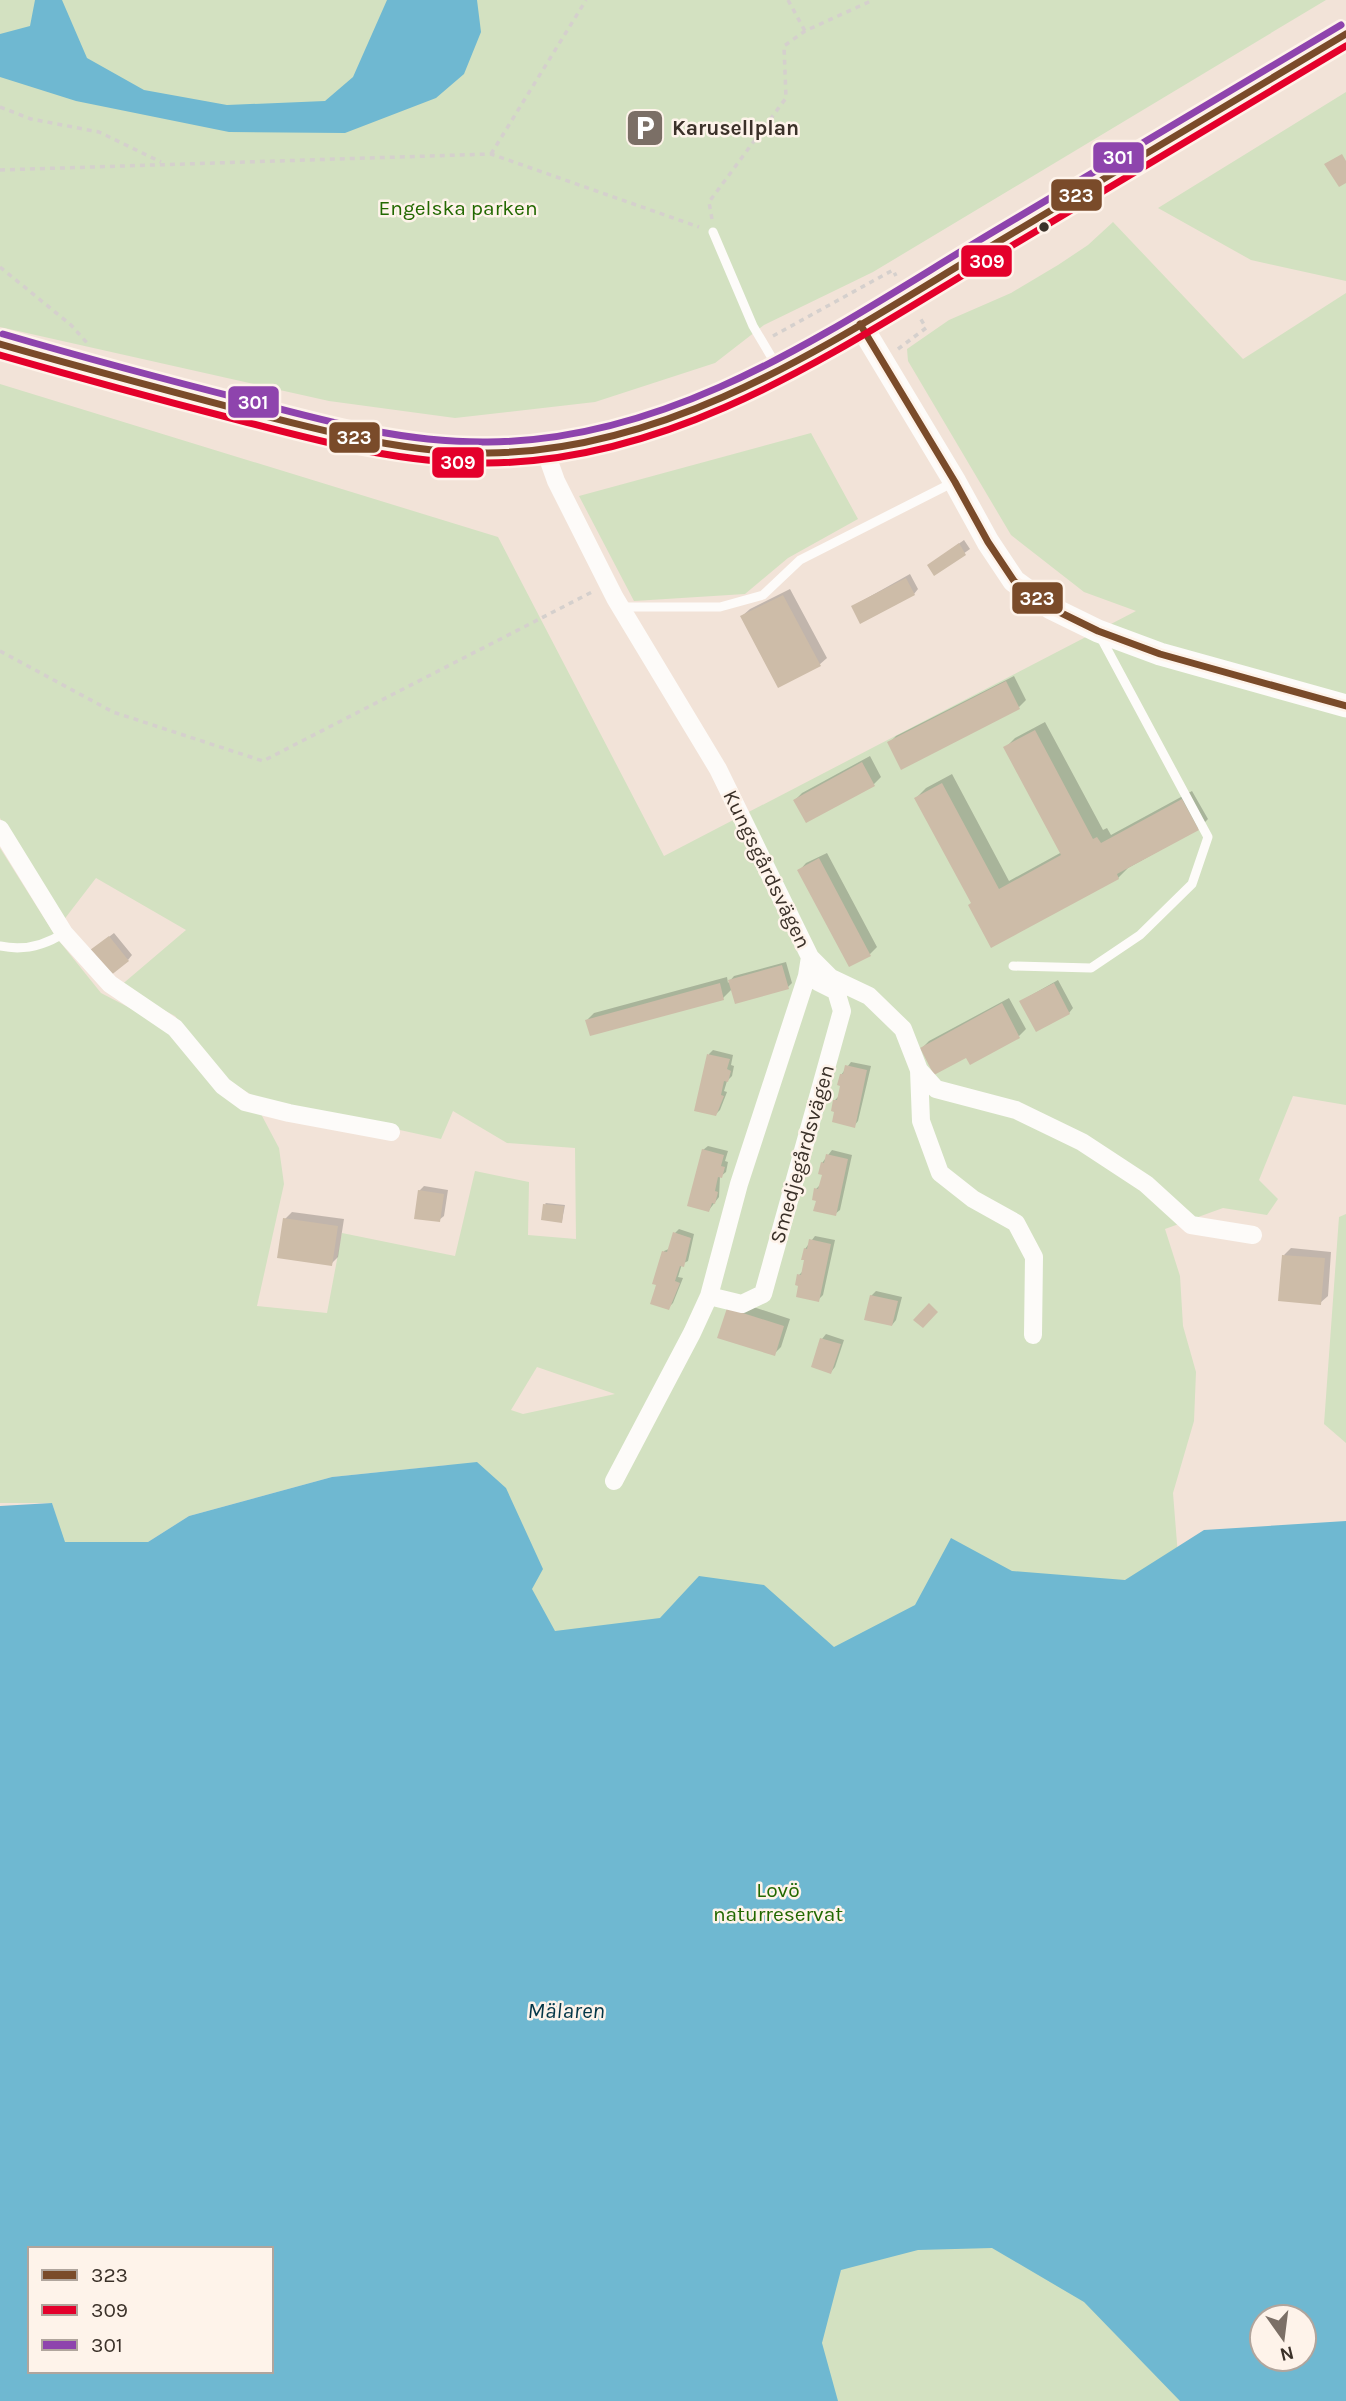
<svg xmlns="http://www.w3.org/2000/svg" width="1346" height="2401" font-family="Karla,sans-serif">
  <style>
    .green { fill: #d3e1c1; fill-rule: evenodd }
    .water { fill: #6fb8d1; fill-rule: evenodd }
    .shadow { fill: #0003 }
    .building { fill: #cdbca8 }
    .lines { fill: none; stroke-linecap: round; stroke-linejoin: round }
    .path { stroke: #d5d0cd; stroke-width: 3.5; stroke-dasharray: 5 5; stroke-linecap: butt }
    .service { stroke: #fdfbf9; stroke-width: 9 }
    .minor { stroke: #fdfbf9; stroke-width: 18 }
    .tertiary { stroke: #fdfbf9; stroke-width: 23 }
    .secondary { stroke: #fdfbf9; stroke-width: 26 }
    .bus-1-casing { stroke: #fef3ea; stroke-width: 12 }
    .bus-2-casing { stroke: #fef3ea; stroke-width: 12 }
    .bus-3-casing { stroke: #fef3ea; stroke-width: 12 }
    .bus-1 { stroke: #7a4b2a; stroke-width: 7 }
    .bus-2 { stroke: #e4002b; stroke-width: 7 }
    .bus-3 { stroke: #8e44ad; stroke-width: 7 }
    .bus-dot { fill: #3b3129; stroke: #fef3ea; stroke-width: 2.5 }
    .labels { text-anchor: middle; stroke-width: 5; stroke-linejoin: round; paint-order: stroke }
    .poi-label { font-size: 21px; font-weight: bold; fill: #3b3129; stroke: #fef3ea; text-anchor: start }
    .park-label { font-size: 21px; fill: #226800; stroke: #fef3ea }
    .street-label { font-size: 21px; fill: #3b3129; stroke: #fef3ea }
    .water-label { font-size: 23px; font-style: italic; fill: #043647; stroke: #fef3ea }
    .line-badge { stroke: #fef3ea; stroke-width: 2.5 }
    .badge-label { font-size: 19px; text-anchor: middle; font-weight: bold; fill: #fff }
  </style>
  <rect width="100%" height="100%" fill="#f2e3d8"/>
  <path class="green" d="M 0,0 L 1326,0 L 873,272 L 764,325 L 715,363 L 595,402 L 455,418 L 329,401 L 0,327 Z
    M 1346,92 L 1346,281 L 1251,260 L 1158,208 Z
    M 1113,222 L 1243,359 L 1346,293 L 1346,1105 L 1293,1096 L 1259,1180 L 1278,1199 L 1267,1215 L 1223,1208 L 1165,1229 L 1180,1276 L 1183,1326 L 1196,1372 L 1194,1421 L 1173,1493 L 1182,1606 L 1346,2401 L 0,2401 L 0,1622 L 449,1465 L 332,1477 L 189,1516 L 148,1542 L 64,1542 L 52,1503 L 0,1503 L 0,848 L 56,937 L 101,993 L 153,1020 L 261,1114 L 279,1148 L 284,1184 L 257,1306 L 327,1313 L 342,1233 L 455,1256 L 475,1171 L 529,1182 L 528,1235 L 576,1239 L 575,1148 L 507,1143 L 453,1111 L 441,1139 L 258,1099 L 223,1077 L 175,1016 L 119,987 L 186,930 L 96,878 L 63,921 L 0,818 L 0,384 L 498,537 L 664,856 L 1136,611 L 1084,592 L 1011,535 L 908,361 L 907,349 L 949,320 L 1011,293 L 1058,265 L 1088,245 ZM 537,1367 L 615,1394 L 523,1414 L 511,1410 ZM 30,2249 L 271,2249 L 271,2371 L 30,2371 ZM 1262,2317 L 1304,2317 L 1304,2359 L 1262,2359 Z
    M 811,433 L 858,519 L 788,558 L 745,594 L 634,601 L 579,496 Z
    M 1346,1214 L 1346,1443 L 1324,1424 L 1339,1217 Z"/>
  <path class="water" d="M 35,0 L 62,0 L 87,58 L 144,90 L 227,105 L 325,101 L 353,77 L 387,0 L 477,0 L 481,32 L 464,74 L 436,98 L 345,133 L 229,132 L 76,101 L 0,77 L 0,34 L 30,26 Z
    M 477,1462 L 506,1488 L 543,1569 L 532,1589 L 555,1631 L 660,1618 L 699,1576 L 764,1585 L 834,1647 L 915,1605 L 951,1538 L 1012,1571 L 1125,1580 L 1204,1530 L 1346,1521 L 1346,2401 L 1180,2401 L 1084,2302 L 992,2248 L 918,2250 L 841,2270 L 822,2343 L 838,2401 L 0,2401 L 0,1506 L 52,1503 L 65,1542 L 148,1542 L 189,1516 L 332,1477 ZM 30,2249 L 271,2249 L 271,2371 L 30,2371 ZM 1262,2317 L 1304,2317 L 1304,2359 L 1262,2359 Z"/>
  <path class="shadow" d="M 964,540 L 970,549 L 935,574 L 929,565 Z
    M 910,574 L 918,589 L 914,594 L 853,606 Z
    M 790,589 L 827,658 L 819,665 L 742,616 L 750,609 Z
    M 1014,676 L 1026,700 L 1019,707 L 902,768 L 889,743 L 896,736 Z
    M 1045,722 L 1103,830 L 1107,828 L 1111,835 L 1192,791 L 1208,819 L 1198,829 L 1128,868 L 1118,878 L 972,902 L 916,798 L 926,788 L 952,774 L 1009,881 L 1062,852 L 1005,748 L 1015,738 Z
    M 870,756 L 881,777 L 874,784 L 807,821 L 795,800 L 802,793 Z
    M 827,853 L 877,947 L 870,954 L 849,965 L 799,871 L 806,863 Z
    M 114,933 L 132,955 L 128,960 L 97,946 Z
    M 786,962 L 792,983 L 788,987 L 732,989 L 723,998 L 587,1020 L 594,1013 L 727,977 L 728,983 L 734,976 Z
    M 1058,980 L 1073,1008 L 1069,1013 L 1021,1001 Z
    M 1009,998 L 1026,1029 L 1019,1036 L 971,1062 L 967,1056 L 922,1048 L 929,1041 Z
    M 713,1050 L 733,1055 L 731,1065 L 734,1066 L 732,1076 L 727,1081 L 724,1091 L 727,1092 L 720,1110 L 716,1114 L 709,1054 Z
    M 851,1062 L 871,1066 L 858,1121 L 854,1126 L 835,1100 L 840,1095 L 841,1075 Z
    M 708,1146 L 728,1151 L 725,1161 L 728,1162 L 726,1172 L 720,1177 L 719,1197 L 709,1210 L 703,1150 Z
    M 832,1150 L 852,1155 L 840,1210 L 835,1214 L 818,1200 L 816,1189 L 821,1184 L 824,1173 L 822,1163 Z
    M 424,1186 L 448,1190 L 444,1216 L 439,1220 L 419,1191 Z
    M 546,1203 L 565,1205 L 562,1221 L 545,1204 Z
    M 292,1212 L 344,1219 L 338,1257 L 331,1264 L 285,1219 Z
    M 679,1229 L 694,1234 L 688,1261 L 682,1264 L 678,1277 L 683,1278 L 673,1303 L 668,1308 L 664,1251 L 671,1248 L 675,1233 Z
    M 815,1236 L 835,1240 L 823,1295 L 818,1300 L 799,1275 L 804,1270 L 805,1249 Z
    M 1291,1248 L 1331,1252 L 1328,1296 L 1320,1303 L 1284,1255 Z
    M 876,1291 L 902,1297 L 896,1320 L 892,1325 L 871,1296 Z
    M 735,1301 L 790,1319 L 781,1347 L 774,1354 L 719,1337 Z
    M 826,1334 L 844,1340 L 835,1367 L 831,1372 L 822,1339 Z"/>
  <path class="building" d="M 1342,154 L 1346,161 L 1346,183 L 1339,187 L 1324,164 Z
    M 959,543 L 966,555 L 934,576 L 927,565 Z
    M 906,578 L 915,595 L 860,624 L 851,606 Z
    M 783,595 L 821,666 L 778,688 L 740,616 Z
    M 1006,681 L 1020,709 L 901,770 L 887,742 Z
    M 1035,730 L 1093,839 L 1097,837 L 1101,843 L 1182,799 L 1199,830 L 1117,874 L 1119,879 L 991,948 L 968,905 L 971,903 L 914,798 L 942,783 L 999,889 L 1061,855 L 1003,747 Z
    M 862,762 L 875,786 L 806,823 L 793,800 Z
    M 819,858 L 871,956 L 849,967 L 797,870 Z
    M 109,936 L 129,961 L 110,976 L 90,950 Z
    M 782,965 L 789,989 L 735,1004 L 728,980 Z
    M 720,983 L 724,1000 L 590,1036 L 585,1020 Z
    M 1054,983 L 1070,1014 L 1036,1032 L 1019,1001 Z
    M 1002,1003 L 1020,1038 L 970,1065 L 966,1058 L 934,1075 L 920,1048 Z
    M 707,1054 L 730,1059 L 727,1069 L 731,1071 L 728,1082 L 724,1081 L 721,1095 L 724,1096 L 716,1116 L 694,1111 Z
    M 845,1065 L 867,1070 L 855,1128 L 832,1122 L 834,1112 L 831,1111 L 833,1100 L 837,1100 L 840,1086 L 837,1085 L 840,1074 L 843,1074 Z
    M 702,1149 L 724,1155 L 721,1166 L 725,1167 L 722,1178 L 718,1177 L 715,1191 L 718,1192 L 715,1204 L 712,1203 L 709,1212 L 687,1206 Z
    M 826,1154 L 848,1159 L 836,1216 L 813,1211 L 816,1201 L 812,1200 L 814,1188 L 818,1189 L 822,1175 L 818,1174 L 821,1162 L 824,1163 Z
    M 418,1190 L 444,1194 L 440,1222 L 414,1219 Z
    M 543,1204 L 564,1206 L 562,1223 L 541,1220 Z
    M 283,1218 L 338,1226 L 332,1266 L 277,1258 Z
    M 673,1232 L 691,1238 L 684,1267 L 680,1266 L 675,1281 L 680,1283 L 669,1310 L 650,1304 L 656,1285 L 652,1284 L 662,1251 L 667,1252 Z
    M 809,1239 L 831,1244 L 819,1302 L 796,1297 L 798,1286 L 795,1285 L 797,1274 L 801,1275 L 804,1260 L 801,1260 L 804,1248 L 807,1249 Z
    M 1282,1255 L 1325,1258 L 1321,1305 L 1278,1301 Z
    M 870,1295 L 898,1301 L 892,1326 L 864,1320 Z
    M 929,1303 L 938,1312 L 923,1328 L 913,1320 Z
    M 727,1308 L 784,1326 L 775,1356 L 717,1338 Z
    M 820,1338 L 841,1344 L 831,1374 L 811,1367 Z"/>
  <g class="lines">
    <path class="path" d="M 788,0 L 805,31
      M 0,107 L 31,119 L 99,132 L 161,162
      M 491,154 L 586,0
      M 0,170 L 491,154 L 699,227
      M 712,219 L 709,202 L 786,98 L 784,46 L 805,31 L 873,0
      M 0,267 L 71,325 L 88,344
      M 773,336 L 893,270 L 896,276
      M 898,349 L 926,328 L 919,316
      M 0,651 L 113,712 L 263,761 L 592,592"/>
    <path class="service" d="M 713,232 L 753,326 L 778,368
      M 621,607 L 720,607 L 763,595 L 800,560 L 954,482
      M 0,946 C 23,951 44,946 64,933
      M 1013,966 L 1091,968 L 1140,935 L 1192,884 L 1208,837 L 1100,636"/>
    <path class="minor" d="M 545,450 L 556,481 L 615,598 L 718,769 L 810,957 L 831,978 L 869,996 L 903,1029 L 919,1070 L 936,1089 L 1016,1110 L 1082,1142 L 1146,1184 L 1191,1225 L 1253,1235
      M 0,829 L 64,933 L 110,984 L 175,1028 L 223,1086 L 245,1102 L 289,1113 L 391,1132
      M 919,1070 L 921,1121 L 940,1173 L 973,1199 L 1016,1223 L 1034,1257 L 1033,1335
      M 709,1296 L 742,1304 L 763,1294 L 842,1011 L 836,991 L 818,982
      M 614,1481 L 692,1333 L 709,1296 L 739,1184 L 807,976 L 810,957"/>
    <path class="tertiary" d="M 860,324 L 955,482 L 988,542 L 1014,581 L 1051,608 L 1098,631 L 1160,654 L 1346,706"/>
    <path class="secondary" d="M 0,344 C 76,366 153,387 230,407 C 300,425 370,445 442,451 C 505,457 570,448 631,432 C 712,411 787,365 860,324 L 1346,34"/>
    <g class="bus-1-casing">
      <path id="bus-1" d="M 860,324 L 955,482 L 988,542 L 1014,581 L 1051,608 L 1098,631 L 1160,654 L 1346,706
        M 0,344 C 83,368 166,390 249,412 C 327,432 406,453 488,453 C 679,451 840,336 998,242 C 1114,172 1230,103 1346,34"/>
    </g>
    <g class="bus-2-casing">
      <path id="bus-2" d="M 0,355 C 80,378 161,400 242,421 C 322,442 404,464 487,463 C 679,462 840,348 998,254 C 1114,185 1230,115 1346,46"/>
    </g>
    <g class="bus-3-casing">
      <path id="bus-3" d="M 3,334 C 85,358 167,380 250,401 C 328,422 407,443 488,442 C 675,441 833,328 988,235 C 1106,165 1223,95 1341,25"/>
    </g>
    <use href="#bus-1" class="bus-1"/>
    <use href="#bus-2" class="bus-2"/>
    <use href="#bus-3" class="bus-3"/>
  </g>
  <defs>
    <g id="parking-square" transform="scale(2.0125)"><rect x="-9" y="-9" width="18" height="18" rx="4" fill="#7b6f66" stroke="#fef3ea"/><path d="M-3.5-5.5H1a3.5 3.5 0 0 1 0 7H-1V5.5H-3.5ZM-1-3.4V-.6H.8a1.4 1.4 0 0 0 0-2.8Z" fill="#fff"/></g>
  </defs>
  <g fill-rule="evenodd">
    <use href="#parking-square" x="645" y="128"/>
  </g>
  <circle class="bus-dot" cx="1044" cy="227" r="6"/>
  <g class="labels">
    <g class="poi-label">
      <text x="672" y="135">Karusellplan</text>
    </g>
    <g class="park-label">
      <text x="458" y="215">Engelska parken</text>
      <text x="778" y="1897">Lovö<tspan x="778" dy="24">naturreservat</tspan></text>
    </g>
    <g class="street-label">
      <text transform="translate(767 869) rotate(64)" y="7">Kungsgårdsvägen</text>
      <text transform="translate(802 1154) rotate(-74)" y="7">Smedjegårdsvägen</text>
    </g>
    <g class="water-label">
      <text x="566" y="2018">Mälaren</text>
    </g>
  </g>
  <g class="line-badge">
    <rect x="1092" y="141" width="53" height="33" rx="7" fill="#8e44ad"/>
    <rect x="1050" y="178" width="53" height="34" rx="7" fill="#7a4b2a"/>
    <rect x="960" y="244" width="53" height="34" rx="7" fill="#e4002b"/>
    <rect x="227" y="385" width="53" height="34" rx="7" fill="#8e44ad"/>
    <rect x="328" y="421" width="53" height="33" rx="7" fill="#7a4b2a"/>
    <rect x="431" y="446" width="54" height="33" rx="7" fill="#e4002b"/>
    <rect x="1011" y="581" width="53" height="34" rx="7" fill="#7a4b2a"/>
  </g>
  <g class="badge-label">
    <text x="1118" y="164">301</text>
    <text x="1076" y="202">323</text>
    <text x="987" y="268">309</text>
    <text x="253" y="409">301</text>
    <text x="354" y="444">323</text>
    <text x="458" y="469">309</text>
    <text x="1037" y="605">323</text>
  </g>
  <rect x="28" y="2247" width="245" height="126" fill="#fef3ea" stroke="#b0a59d" stroke-width="2"/>
  <rect x="42" y="2270" width="35" height="10" fill="#7a4b2a" stroke="#b0a59d" stroke-width="2"/>
  <text x="91" y="2282" font-size="21" fill="#3b3129">323</text>
  <rect x="42" y="2305" width="35" height="10" fill="#e4002b" stroke="#b0a59d" stroke-width="2"/>
  <text x="91" y="2317" font-size="21" fill="#3b3129">309</text>
  <rect x="42" y="2340" width="35" height="10" fill="#8e44ad" stroke="#b0a59d" stroke-width="2"/>
  <text x="91" y="2352" font-size="21" fill="#3b3129">301</text>
  <g transform="translate(1283 2338) rotate(166)"><circle r="33" fill="#fef3ea" stroke="#b0a59d" stroke-width="2"/>
  <path d="M0-5L12 26L0 18L-12 26Z" fill="#7b6f66"/>
  <text y="-10" font-size="19" font-weight="bold" text-anchor="middle" fill="#3b3129">N</text>
  </g>
</svg>
